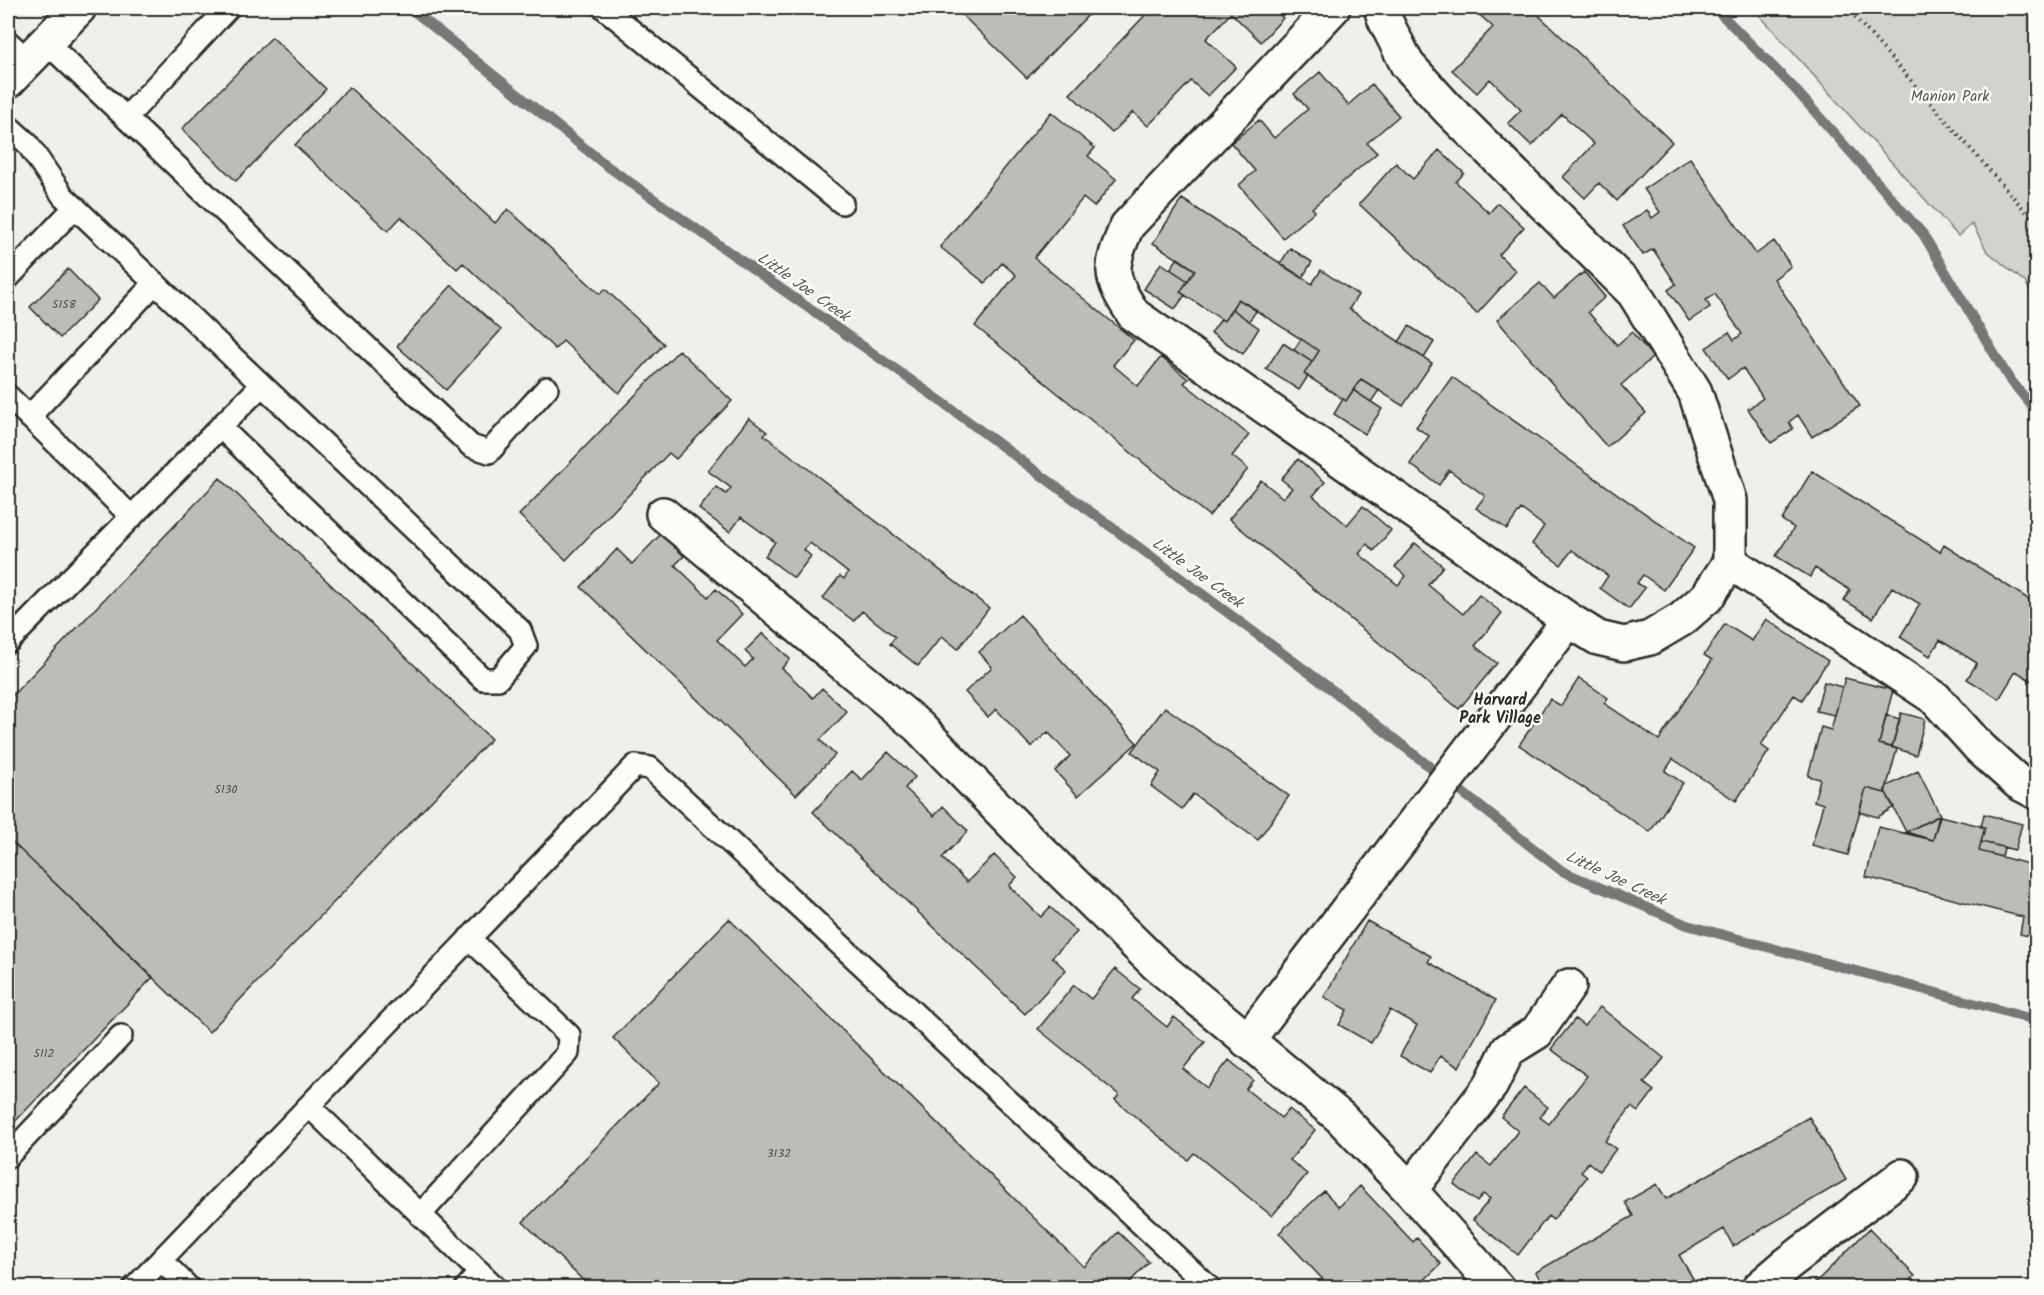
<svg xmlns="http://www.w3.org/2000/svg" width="2044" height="1295" font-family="Kalam,sans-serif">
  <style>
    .green { fill: #d3d2cf; stroke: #7f7e7d; stroke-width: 1.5 }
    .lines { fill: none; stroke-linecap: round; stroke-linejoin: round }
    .stream { stroke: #777775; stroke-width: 10 }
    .building { fill: #bdbcb8; stroke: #2b2b2b; stroke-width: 1.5 }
    .service-casing { stroke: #2b2b2b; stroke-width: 26 }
    .minor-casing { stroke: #2b2b2b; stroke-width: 38 }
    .secondary-casing { stroke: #2b2b2b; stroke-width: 38 }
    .path { stroke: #2b2b2b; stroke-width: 4; stroke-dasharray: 1.5 4.5; stroke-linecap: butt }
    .service { stroke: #fdfcf7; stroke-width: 21 }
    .minor { stroke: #fdfcf7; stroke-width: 33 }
    .secondary { stroke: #fdfcf7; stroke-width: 33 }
    .labels { text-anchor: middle; stroke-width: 5; stroke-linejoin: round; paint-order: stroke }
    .number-label { font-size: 12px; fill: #504f4e }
    .park-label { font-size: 15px; fill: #555554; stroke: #fdfcf7 }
    .water-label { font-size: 16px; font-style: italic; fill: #575756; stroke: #fdfcf7 }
    .neighbourhood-label { font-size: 16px; font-weight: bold; fill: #2b2b2b; stroke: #fdfcf7 }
  </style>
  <rect width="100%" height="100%" fill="#f0efeb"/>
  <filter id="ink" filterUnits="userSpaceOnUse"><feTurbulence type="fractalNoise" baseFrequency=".0167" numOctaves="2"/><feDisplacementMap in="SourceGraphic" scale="12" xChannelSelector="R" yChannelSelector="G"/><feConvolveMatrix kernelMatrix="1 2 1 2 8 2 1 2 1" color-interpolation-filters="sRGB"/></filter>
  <g filter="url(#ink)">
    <path class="green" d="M 1753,8 L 2036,8 L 2036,303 L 2026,283 L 1987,251 L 1972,224 L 1958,236 Z"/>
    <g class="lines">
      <path class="stream" d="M 410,8 L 607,166 L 942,402 L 1331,689 L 1562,871 L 1687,925 L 2036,1020
        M 1715,8 L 1793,87 L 1923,234 L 2008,377 L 2036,411"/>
    </g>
    <path class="building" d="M 955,8 L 1095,8 L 1027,78 Z
      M 1152,8 L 1272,8 L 1283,18 L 1261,42 L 1231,13 L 1206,39 L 1236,67 L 1208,96 L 1191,81 L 1148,126 L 1133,112 L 1112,133 L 1070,94 Z
      M 1472,8 L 1531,8 L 1672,142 L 1617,201 L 1599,183 L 1585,198 L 1563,177 L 1594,144 L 1562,114 L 1532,146 L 1508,123 L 1521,110 L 1490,79 L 1477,93 L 1452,70 L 1493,27 Z
      M 272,37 L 326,89 L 236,181 L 182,129 Z
      M 1320,72 L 1348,105 L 1372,84 L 1399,116 L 1367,143 L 1377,153 L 1312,208 L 1315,211 L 1283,238 L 1239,185 L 1255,171 L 1231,143 L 1259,120 L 1274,138 L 1308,109 L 1294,94 Z
      M 349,87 L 495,223 L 508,209 L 600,294 L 605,289 L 664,344 L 619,393 L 563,341 L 555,349 L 463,263 L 457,269 L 401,217 L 388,231 L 295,145 Z
      M 1051,112 L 1095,148 L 1088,156 L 1116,179 L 1094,207 L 1083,198 L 1034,258 L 1134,340 L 1113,365 L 1138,386 L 1161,357 L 1188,379 L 1184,383 L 1249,435 L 1232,456 L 1248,469 L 1209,516 L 975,326 L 1016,275 L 1002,263 L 985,283 L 940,247 Z
      M 1439,150 L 1464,173 L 1456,182 L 1489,213 L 1498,203 L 1524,227 L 1499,255 L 1516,271 L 1477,314 L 1359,204 L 1396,163 L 1413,179 Z
      M 1690,158 L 1756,254 L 1774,241 L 1791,266 L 1774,279 L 1860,406 L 1812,437 L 1798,415 L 1789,422 L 1793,429 L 1771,443 L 1748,409 L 1763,398 L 1743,368 L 1728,379 L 1706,348 L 1729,332 L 1734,340 L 1742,334 L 1715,294 L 1706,300 L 1710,307 L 1689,321 L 1668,290 L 1676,284 L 1653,249 L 1643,255 L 1623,226 L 1647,210 L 1652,218 L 1660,212 L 1644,189 Z
      M 1182,199 L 1312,284 L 1321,270 L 1358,295 L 1349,309 L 1432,363 L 1403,406 L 1361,379 L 1346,401 L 1304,374 L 1319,351 L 1301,339 L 1238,299 L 1224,321 L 1180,292 L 1195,270 L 1153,243 Z
      M 1290,248 L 1312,262 L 1302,278 L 1280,264 Z
      M 1178,258 L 1195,270 L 1188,281 L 1170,269 Z
      M 1161,263 L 1188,281 L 1180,292 L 1185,295 L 1175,309 L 1144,289 Z
      M 68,269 L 98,300 L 60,338 L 30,307 Z
      M 1584,272 L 1605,297 L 1588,312 L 1617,345 L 1632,332 L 1653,357 L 1621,385 L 1646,413 L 1607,447 L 1497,320 L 1540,283 L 1554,298 Z
      M 452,285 L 501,330 L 446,390 L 397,346 Z
      M 1238,299 L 1257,310 L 1249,321 L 1232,309 Z
      M 1232,309 L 1259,328 L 1243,354 L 1211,333 L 1221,319 L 1224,321 Z
      M 1409,326 L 1434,342 L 1424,358 L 1399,342 Z
      M 1301,339 L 1319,351 L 1312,362 L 1294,350 Z
      M 1283,343 L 1312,362 L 1304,374 L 1308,376 L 1299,390 L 1266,369 Z
      M 679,350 L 732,401 L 676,459 L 669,453 L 566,560 L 519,515 Z
      M 1452,377 L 1694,548 L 1664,590 L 1643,575 L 1637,583 L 1645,588 L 1629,609 L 1600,588 L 1608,576 L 1572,550 L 1561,565 L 1532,544 L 1544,526 L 1521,509 L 1507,529 L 1476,508 L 1485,496 L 1449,470 L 1439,485 L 1410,464 L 1429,436 L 1416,427 Z
      M 1361,379 L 1379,390 L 1371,402 L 1353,390 Z
      M 1353,390 L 1382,409 L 1365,434 L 1334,414 L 1343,399 L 1346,401 Z
      M 749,418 L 767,432 L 764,435 L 989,608 L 958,649 L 942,636 L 918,666 L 890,644 L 895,637 L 862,611 L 854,621 L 823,598 L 840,576 L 844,579 L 848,573 L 810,543 L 804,550 L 811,556 L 794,578 L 765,556 L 775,542 L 741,517 L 730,532 L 699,509 L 716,487 L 726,494 L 731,488 L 708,471 Z
      M 1298,459 L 1325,482 L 1313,496 L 1347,525 L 1363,506 L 1391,530 L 1374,551 L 1367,544 L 1359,554 L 1398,585 L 1406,576 L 1395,567 L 1415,543 L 1443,566 L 1428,585 L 1463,614 L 1479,595 L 1502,613 L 1475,646 L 1497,663 L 1459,709 L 1229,519 L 1261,480 L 1283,498 L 1292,488 L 1281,479 Z
      M 1812,471 L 1940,552 L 1944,545 L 2036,604 L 2036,677 L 2033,682 L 2016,671 L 1999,699 L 1967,679 L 1977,663 L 1940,640 L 1930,656 L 1900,637 L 1920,604 L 1892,587 L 1873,618 L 1844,600 L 1850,590 L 1815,568 L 1810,577 L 1776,556 L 1794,528 L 1782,520 Z
      M 220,478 L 491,739 L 209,1032 L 8,838 L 8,700 Z
      M 661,534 L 684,556 L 675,565 L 708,597 L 716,589 L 742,614 L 717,640 L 745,667 L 753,659 L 745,651 L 763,633 L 790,659 L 782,668 L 813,698 L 822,688 L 847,712 L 820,740 L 835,755 L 796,795 L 581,587 L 617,549 L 632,564 Z
      M 1020,615 L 1137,743 L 1078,796 L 1055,771 L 1070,756 L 1048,732 L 1031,747 L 996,709 L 988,717 L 965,692 L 992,667 L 979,652 Z
      M 1766,619 L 1828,661 L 1802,700 L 1794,695 L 1761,745 L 1769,751 L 1736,801 L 1673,759 L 1665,771 L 1683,783 L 1650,832 L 1519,745 L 1550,699 L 1561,706 L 1579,678 L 1608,698 L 1604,703 L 1659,740 L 1712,660 L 1704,655 L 1725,624 L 1752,641 Z
      M 1845,678 L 1893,690 L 1879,744 L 1897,749 L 1885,793 L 1866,788 L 1848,855 L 1812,845 L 1823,804 L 1814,801 L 1820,779 L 1808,776 L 1821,727 L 1831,730 Z
      M 1824,682 L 1842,687 L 1835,715 L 1816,711 Z
      M 1165,707 L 1289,796 L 1258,840 L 1193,794 L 1182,809 L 1151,786 L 1160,772 L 1132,752 Z
      M 1901,713 L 1925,719 L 1916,755 L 1892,747 Z
      M 1886,715 L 1900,719 L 1892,747 L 1879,744 Z
      M 888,752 L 915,777 L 905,788 L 934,816 L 943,806 L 968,831 L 942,858 L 967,882 L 994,855 L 1017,877 L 1009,886 L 1041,917 L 1050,907 L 1077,932 L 1052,957 L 1066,970 L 1025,1014 L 813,812 L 852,771 L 862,780 Z
      M 1918,771 L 1940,815 L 1906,832 L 1885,791 L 1887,786 Z
      M 1866,788 L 1885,793 L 1885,791 L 1894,807 L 1878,817 L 1859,812 Z
      M 1984,814 L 2022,824 L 2015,850 L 1981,842 L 1985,827 L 1981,827 Z
      M 1939,816 L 1933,840 L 1906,832 Z
      M 1940,816 L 1985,827 L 1979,851 L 2036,866 L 2036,938 L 2020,934 L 2023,917 L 1866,877 L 1878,827 L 1933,840 Z
      M 8,838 L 153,977 L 8,1129 Z
      M 1981,842 L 2004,847 L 2002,857 L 1979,851 Z
      M 729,919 L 1084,1267 L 1118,1232 L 1149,1262 L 1124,1288 L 591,1288 L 523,1222 L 659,1083 L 613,1038 Z
      M 1367,921 L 1431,956 L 1428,962 L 1496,1000 L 1459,1067 L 1440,1056 L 1430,1073 L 1400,1056 L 1417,1025 L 1390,1010 L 1371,1043 L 1339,1025 L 1347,1010 L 1324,997 Z
      M 1115,969 L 1140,989 L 1132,999 L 1167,1027 L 1174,1017 L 1205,1042 L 1183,1069 L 1207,1088 L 1229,1060 L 1253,1080 L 1246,1089 L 1281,1118 L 1289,1109 L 1315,1130 L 1290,1160 L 1307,1174 L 1272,1216 L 1194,1153 L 1188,1160 L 1115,1100 L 1119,1095 L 1038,1029 L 1074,985 L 1091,999 Z
      M 1600,1007 L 1664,1058 L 1644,1083 L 1654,1091 L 1638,1112 L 1631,1107 L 1605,1141 L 1616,1149 L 1599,1171 L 1588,1162 L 1581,1172 L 1587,1177 L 1553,1220 L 1548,1216 L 1518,1255 L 1473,1220 L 1490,1199 L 1483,1194 L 1477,1202 L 1454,1184 L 1477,1155 L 1491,1166 L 1518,1131 L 1501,1117 L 1524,1088 L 1548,1107 L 1540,1117 L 1549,1124 L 1587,1076 L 1551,1049 L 1575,1019 L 1584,1026 Z
      M 1809,1117 L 1846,1180 L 1733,1246 L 1724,1229 L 1679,1255 L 1698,1287 L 1545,1288 L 1536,1272 L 1633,1216 L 1625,1202 L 1657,1184 L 1666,1199 Z
      M 1360,1186 L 1413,1242 L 1417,1238 L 1441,1264 L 1416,1288 L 1331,1288 L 1279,1233 L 1324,1191 L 1339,1207 Z
      M 1869,1229 L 1915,1276 L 1903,1288 L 1810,1288 Z"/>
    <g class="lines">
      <g class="service-casing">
        <path id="service" d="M 604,8 L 842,203
          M 8,42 L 28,60
          M 46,42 L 471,446 L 489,452 L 547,388
          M 126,118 L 228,8
          M 8,126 L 27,143 L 63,196 L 520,630 L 526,646 L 498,679 L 483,679 L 220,427 L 262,385
          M 8,278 L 75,207
          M 8,396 L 132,517
          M 29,417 L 155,283
          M 8,642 L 220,427
          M 309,1106 L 496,1288
          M 8,1156 L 121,1036
          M 420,1215 L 568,1053 L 569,1035 L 469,938
          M 161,1260 L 189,1288
          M 134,1288 L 635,766 L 650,768 L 1210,1288
          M 466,1288 L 480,1272"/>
      </g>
      <g class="minor-casing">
        <path id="minor" d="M 1333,8 L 1127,226 C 1109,269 1108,275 1134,315 L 1569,620 L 1598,638 L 1624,644 L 1650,638 L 1682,619 L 1707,597 L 1730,562 L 1730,500 L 1695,392 L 1634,293 L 1448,109 L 1407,64 L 1385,20 L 1381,8
          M 663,514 L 918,726 L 1028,839 L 1156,964 L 1340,1117 L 1410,1190 L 1497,1288
          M 1730,562 L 1935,698 L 1980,748 L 2019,783 L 2036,792
          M 1247,1041 L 1569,620
          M 1410,1190 L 1491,1085 L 1508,1050 L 1537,1032 L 1569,986
          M 1759,1288 L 1787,1264 L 1902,1176"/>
      </g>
      <g class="secondary-casing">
        <path id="secondary" d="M 8,81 L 79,8"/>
      </g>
      <path class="path" d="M 1847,8 L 2036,223"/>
      <use href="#service" class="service"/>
      <use href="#minor" class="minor"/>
      <use href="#secondary" class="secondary"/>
    </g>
  </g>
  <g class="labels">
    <g class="number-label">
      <text x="64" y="308">5158</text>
      <text x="226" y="793">5130</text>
      <text x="44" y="1057">5112</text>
      <text x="779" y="1157">3132</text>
    </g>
    <g class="park-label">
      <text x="1950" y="101">Manion Park</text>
    </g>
    <g class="water-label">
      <text transform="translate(804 286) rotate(35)" y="6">Little Joe Creek</text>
      <text transform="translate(1198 572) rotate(36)" y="6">Little Joe Creek</text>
      <text transform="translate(1616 877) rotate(25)" y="6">Little Joe Creek</text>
    </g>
    <g class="neighbourhood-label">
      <text x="1500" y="705">Harvard<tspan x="1500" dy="18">Park Village</tspan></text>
    </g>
  </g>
  <rect width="2044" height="1295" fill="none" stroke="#fdfcf7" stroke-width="30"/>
  <rect x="15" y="15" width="2014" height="1265" fill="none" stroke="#2b2b2b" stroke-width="2" filter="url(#ink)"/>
</svg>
